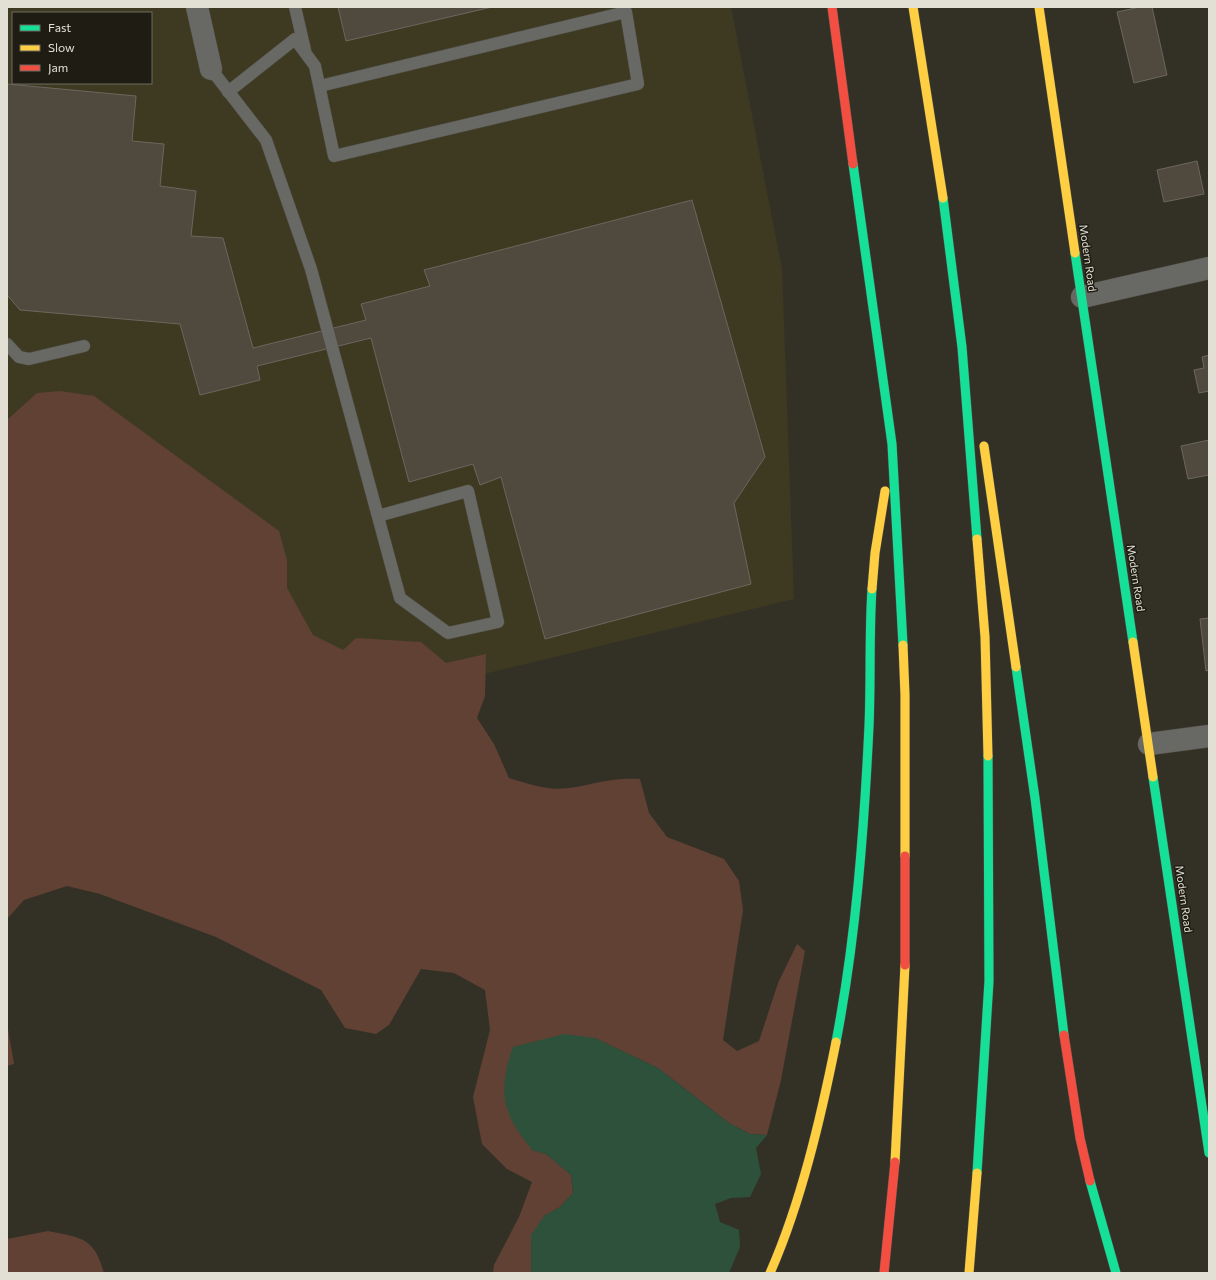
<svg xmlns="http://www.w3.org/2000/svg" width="1216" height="1280" font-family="Commissioner,sans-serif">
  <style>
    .built { fill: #3e3a21; fill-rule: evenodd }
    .green { fill: #614134 }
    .water { fill: #2e513b }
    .building { fill: #4f493e; stroke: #6b675e }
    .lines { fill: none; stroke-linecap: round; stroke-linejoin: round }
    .lane-casing { stroke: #4e4c43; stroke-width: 13 }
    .street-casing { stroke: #4e4c43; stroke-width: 23 }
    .fast-casing { stroke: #4e4c43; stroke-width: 10 }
    .slow-casing { stroke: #4e4c43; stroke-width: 10 }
    .jam-casing { stroke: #4e4c43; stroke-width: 10 }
    .lane { stroke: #686964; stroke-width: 12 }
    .street { stroke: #686964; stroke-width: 22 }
    .fast { stroke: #16e098; stroke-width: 9 }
    .slow { stroke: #ffcf43; stroke-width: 9 }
    .jam { stroke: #f24e42; stroke-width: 9 }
    .labels { text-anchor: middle; stroke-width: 3; stroke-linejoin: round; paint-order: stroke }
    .street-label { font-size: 11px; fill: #e2e0d4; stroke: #1e1c13 }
  </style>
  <rect width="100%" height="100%" fill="#333126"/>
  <path class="built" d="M 7,7 L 731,7 L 782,269 L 794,599 L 373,701 L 7,445 ZM 13,13 L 151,13 L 151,83 L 13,83 Z"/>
  <path class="green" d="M 60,391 L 94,396 L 279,531 L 287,560 L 287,588 L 313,635 L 343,650 L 356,638 L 421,642 L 446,663 L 486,654 L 485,696 L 477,718 L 494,744 L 509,778 C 529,784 548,791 569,788 C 596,784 612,777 640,779 L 649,813 L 667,837 L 724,859 L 739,881 L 743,910 L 723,1040 L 737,1051 L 759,1041 L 778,983 L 797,944 L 805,951 L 781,1080 L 767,1135 L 750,1134 L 729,1123 L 658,1068 L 595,1038 L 539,1041 L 513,1047 L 532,1150 L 546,1154 L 571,1175 L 573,1193 L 560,1207 L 544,1216 L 531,1262 L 531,1273 L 493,1273 L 494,1265 L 519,1217 L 532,1182 L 507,1169 L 482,1144 L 473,1097 L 490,1030 L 485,990 L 454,973 L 421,969 L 389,1025 L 376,1034 L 345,1028 L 321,990 L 216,937 L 100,894 L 67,886 L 24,900 L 7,919 L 7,420 L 37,393 Z
    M 7,1023 L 14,1064 L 7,1066 Z
    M 48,1231 C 82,1238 94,1237 104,1273 L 7,1273 L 7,1239 Z"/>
  <path class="water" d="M 564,1034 L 595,1038 L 658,1068 L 729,1123 L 750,1134 L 767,1135 L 756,1148 L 761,1174 L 750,1197 L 731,1198 L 715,1204 L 720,1222 L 739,1230 L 740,1247 L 729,1273 L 531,1273 L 531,1235 L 544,1216 L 560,1207 L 573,1193 L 571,1175 L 546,1154 L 532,1150 C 523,1138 512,1125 508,1111 C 500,1090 506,1066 513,1047 Z"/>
  <path class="building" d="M 338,7 L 492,7 L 346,41 Z
    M 1140,7 L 1152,7 L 1167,75 L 1134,83 L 1117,12 Z
    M 7,84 L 136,96 L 132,141 L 164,144 L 160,186 L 196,191 L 191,236 L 223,238 L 253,348 L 366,320 L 361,304 L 430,286 L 424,270 L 692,200 L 765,457 L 734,503 L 751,584 L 545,639 L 501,477 L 480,485 L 473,464 L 409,482 L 371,338 L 257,366 L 260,380 L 200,395 L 180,324 L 20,310 L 7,295 Z
    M 1197,161 L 1204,194 L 1164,202 L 1157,170 Z
    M 1209,355 L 1209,391 L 1199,393 L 1194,370 L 1204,368 L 1202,357 Z
    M 1209,440 L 1209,475 L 1188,479 L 1181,446 Z
    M 1209,618 L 1209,670 L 1206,671 L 1200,619 Z"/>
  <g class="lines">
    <g class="lane-casing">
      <path id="lane" d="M 295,7 L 305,50
        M 211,69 L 266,140 L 311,269 L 400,598 L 448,633 L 498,622 L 468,491 L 378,516
        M 228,92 L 295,39 L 315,66 L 334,156 L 638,84 L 626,12 L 320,86
        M 7,344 L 19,357 L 29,359 L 84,346"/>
    </g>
    <g class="street-casing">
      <path id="street" d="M 197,7 L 211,69
        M 1082,297 L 1209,268
        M 1149,744 L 1209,736"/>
    </g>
    <g class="fast-casing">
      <path id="fast" d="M 853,164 L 892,444 L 903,645
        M 943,198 L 962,347 L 977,539
        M 1075,253 L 1133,642
        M 1016,667 L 1035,798 L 1064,1035
        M 1153,777 L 1209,1153
        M 836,1042 C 856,938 864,831 869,726 C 871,680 869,634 872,589
        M 977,1173 L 989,981 L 988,756
        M 1090,1181 L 1116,1273"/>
    </g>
    <g class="slow-casing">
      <path id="slow" d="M 913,7 L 943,198
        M 1039,7 L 1075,253
        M 984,446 L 1016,667
        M 977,539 L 985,637 L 988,756
        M 872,589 L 875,553 L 885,491
        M 1133,642 L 1153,777
        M 903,645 L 905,695 L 905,856
        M 895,1162 L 905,965
        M 770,1273 C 801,1203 821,1117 836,1042
        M 969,1273 L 977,1173"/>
    </g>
    <g class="jam-casing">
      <path id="jam" d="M 832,7 L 853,164
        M 905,965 L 905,856
        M 1064,1035 L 1080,1138 L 1090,1181
        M 884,1273 L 895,1162"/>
    </g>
    <use href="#lane" class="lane"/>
    <use href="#street" class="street"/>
    <use href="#fast" class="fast"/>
    <use href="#slow" class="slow"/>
    <use href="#jam" class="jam"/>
  </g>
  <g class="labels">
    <g class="street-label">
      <text transform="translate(1088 258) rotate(82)" y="4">Modern Road</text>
      <text transform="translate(1136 578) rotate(81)" y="4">Modern Road</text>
      <text transform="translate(1184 899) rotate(82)" y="4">Modern Road</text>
    </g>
  </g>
  <rect width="1216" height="1280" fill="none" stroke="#e2e0d4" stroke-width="16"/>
  <rect x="12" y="12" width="140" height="72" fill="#1e1c13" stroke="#6c6a60"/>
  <rect x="20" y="25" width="20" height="6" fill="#16e098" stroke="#6c6a60"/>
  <text x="48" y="32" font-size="12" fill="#e2e0d4">Fast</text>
  <rect x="20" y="45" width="20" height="6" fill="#ffcf43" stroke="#6c6a60"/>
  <text x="48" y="52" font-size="12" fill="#e2e0d4">Slow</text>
  <rect x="20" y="65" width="20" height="6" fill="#f24e42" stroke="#6c6a60"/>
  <text x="48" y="72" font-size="12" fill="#e2e0d4">Jam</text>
</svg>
